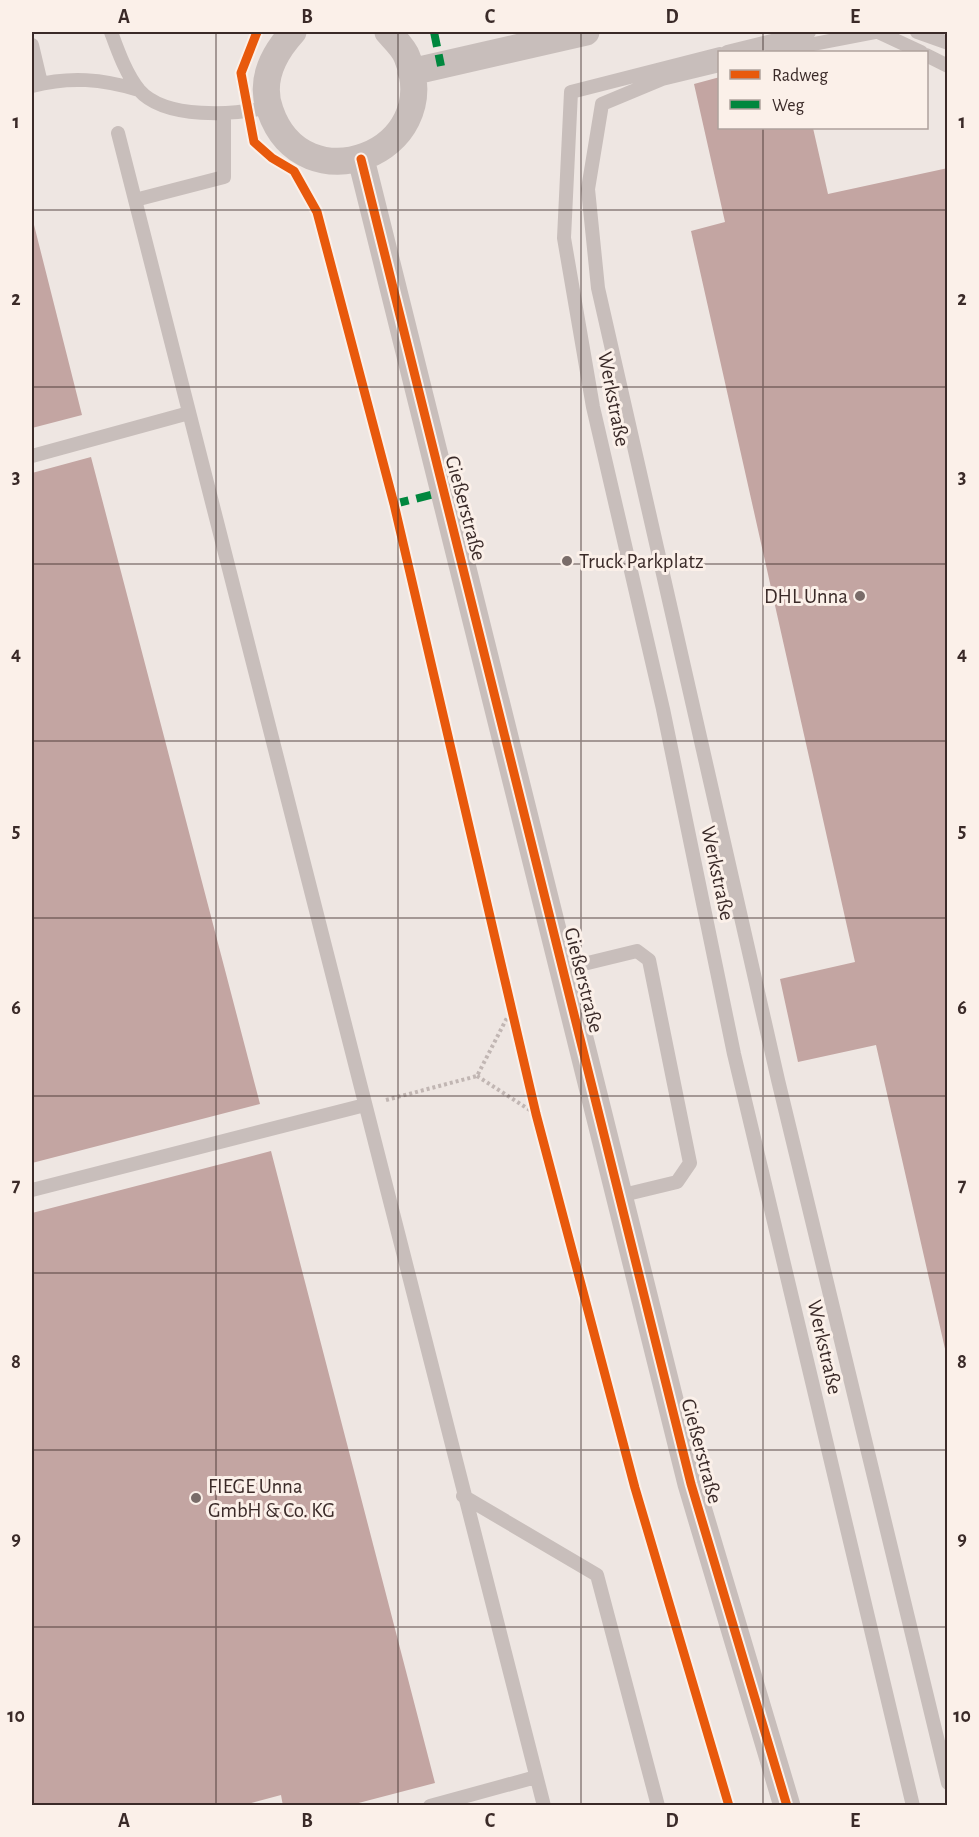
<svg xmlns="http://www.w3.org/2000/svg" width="979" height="1837" font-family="'Alegreya Sans',sans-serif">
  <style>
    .building { fill: #c3a5a2 }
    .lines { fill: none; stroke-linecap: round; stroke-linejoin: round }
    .path { stroke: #c1b6b3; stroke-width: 4; stroke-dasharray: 3 3; stroke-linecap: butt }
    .lane { stroke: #c8bebb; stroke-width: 14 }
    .street { stroke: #c8bebb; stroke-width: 27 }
    .quiet { stroke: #00873e; stroke-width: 8; stroke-dasharray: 15 8; stroke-linecap: butt }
    .cycleway-casing { stroke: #fbf0e9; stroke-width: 13 }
    .cycleway { stroke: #e8590c; stroke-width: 9 }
    .grid { fill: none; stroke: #3a2a28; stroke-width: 1.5; stroke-opacity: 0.55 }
    .poi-dot { fill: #796c69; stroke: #fbf0e9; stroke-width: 2 }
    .labels { text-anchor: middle; stroke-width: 6; stroke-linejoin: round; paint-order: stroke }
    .street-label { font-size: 21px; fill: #3a2a28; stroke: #fbf0e9 }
    .poi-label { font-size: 21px; fill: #3a2a28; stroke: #fbf0e9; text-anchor: start }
    .neatline { fill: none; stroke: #3a2a28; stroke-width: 2 }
    .grid-label { font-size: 20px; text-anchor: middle; font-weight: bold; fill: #3a2a28 }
  </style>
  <rect width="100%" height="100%" fill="#eee6e2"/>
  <path class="building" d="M 720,77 L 720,128 L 813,128 L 828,194 L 948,168 L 948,1362 L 876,1045 L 798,1062 L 780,979 L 855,962 L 691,231 L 725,222 L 694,84 Z
    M 32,217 L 82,415 L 32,428 Z
    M 91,457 L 260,1104 L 32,1163 L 32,473 Z
    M 271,1151 L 435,1783 L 347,1806 L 283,1806 L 281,1795 L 240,1806 L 32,1806 L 32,1213 Z"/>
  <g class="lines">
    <path class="path" d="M 477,1076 L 536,1114
      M 386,1100 L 477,1076 L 511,1010"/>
    <path class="lane" d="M 111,32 C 118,51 126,74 139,90 C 165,120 235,115 269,107
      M 878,32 L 921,52
      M 917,32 L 948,43
      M 32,45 L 41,83
      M 727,52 L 809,32
      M 772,52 L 876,32
      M 720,54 L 571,92 L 564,238 L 593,407 L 663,709 L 734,1054 L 913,1806
      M 926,55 L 948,66
      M 720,65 L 662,79 L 602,104 L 588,189 L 598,288 L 778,1080 L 948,1783
      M 32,86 C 70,76 102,79 139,90
      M 118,133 L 544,1806
      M 135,200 L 224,177 L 224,115
      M 32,456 L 189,413
      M 563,969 L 637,951 L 649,960 L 690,1163 L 677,1182 L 619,1196
      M 32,1190 L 365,1105
      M 463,1496 L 597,1575 L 658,1806
      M 430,1806 L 536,1777"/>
    <path class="street" d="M 293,32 C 274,53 259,80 270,110 C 303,207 446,153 407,57 C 404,48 394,39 388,32
      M 411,72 L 586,32
      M 361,159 L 691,1484 L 787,1806"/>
    <path class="quiet" d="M 434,32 L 441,66
      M 394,504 L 443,492"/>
    <g class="cycleway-casing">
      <path id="cycleway" d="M 257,32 L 241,73 L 254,142 L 272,158 L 294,171 L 317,212 L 394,504 L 536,1114 L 635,1488 L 729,1806
        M 361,159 L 691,1484 L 787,1806"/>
    </g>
    <use href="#cycleway" class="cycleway"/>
  </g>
  <path class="grid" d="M 216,32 L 216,1806M 398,32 L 398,1806M 581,32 L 581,1806M 763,32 L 763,52M 763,128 L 763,1806M 32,210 L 948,210M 32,387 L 948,387M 32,564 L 948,564M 32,741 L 948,741M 32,918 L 948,918M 32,1096 L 948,1096M 32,1273 L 948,1273M 32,1450 L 948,1450M 32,1627 L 948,1627"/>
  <g class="poi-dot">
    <circle cx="567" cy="561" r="6"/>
    <circle cx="860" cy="596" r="6"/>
    <circle cx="196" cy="1498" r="6"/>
  </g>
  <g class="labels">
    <g class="street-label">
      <text transform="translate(614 399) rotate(79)" y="7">Werkstraße</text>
      <text transform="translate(466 508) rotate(75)" y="7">Gießerstraße</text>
      <text transform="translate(718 873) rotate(78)" y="7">Werkstraße</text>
      <text transform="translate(584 980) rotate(76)" y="7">Gießerstraße</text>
      <text transform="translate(825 1347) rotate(77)" y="7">Werkstraße</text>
      <text transform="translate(702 1451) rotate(75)" y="7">Gießerstraße</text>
    </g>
    <g class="poi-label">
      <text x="579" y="568">Truck Parkplatz</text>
      <text x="848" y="603" text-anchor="end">DHL Unna</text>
      <text x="208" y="1493">FIEGE Unna<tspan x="208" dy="24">GmbH &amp; Co. KG</tspan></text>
    </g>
  </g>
  <rect width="979" height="1837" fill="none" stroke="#fbf0e9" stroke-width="66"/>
  <rect x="718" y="51" width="210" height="78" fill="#fbf0e9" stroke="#aea19c" stroke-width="1.5"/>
  <rect x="730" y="70" width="30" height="9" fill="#e8590c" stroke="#aea19c" stroke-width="1.5"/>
  <text x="772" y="81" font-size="18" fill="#3a2a28">Radweg</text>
  <rect x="730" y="100" width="30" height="9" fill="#00873e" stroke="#aea19c" stroke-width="1.5"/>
  <text x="772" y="111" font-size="18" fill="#3a2a28">Weg</text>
  <rect x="33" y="33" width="913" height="1771" class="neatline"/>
  <g class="grid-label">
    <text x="124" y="23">A</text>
    <text x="307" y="23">B</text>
    <text x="490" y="23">C</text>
    <text x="672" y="23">D</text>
    <text x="855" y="23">E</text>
    <text x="16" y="128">1</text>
    <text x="962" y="128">1</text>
    <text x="16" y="305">2</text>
    <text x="962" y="305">2</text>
    <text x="16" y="483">3</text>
    <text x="962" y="483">3</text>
    <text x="16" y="660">4</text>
    <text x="962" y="660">4</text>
    <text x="16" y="837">5</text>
    <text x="962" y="837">5</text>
    <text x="16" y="1014">6</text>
    <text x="962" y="1014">6</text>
    <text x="16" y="1191">7</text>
    <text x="962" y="1191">7</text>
    <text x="16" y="1368">8</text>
    <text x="962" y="1368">8</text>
    <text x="16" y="1545">9</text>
    <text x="962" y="1545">9</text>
    <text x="16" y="1722">10</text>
    <text x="962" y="1722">10</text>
    <text x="124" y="1827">A</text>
    <text x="307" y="1827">B</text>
    <text x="490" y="1827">C</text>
    <text x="672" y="1827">D</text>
    <text x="855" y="1827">E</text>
  </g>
</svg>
